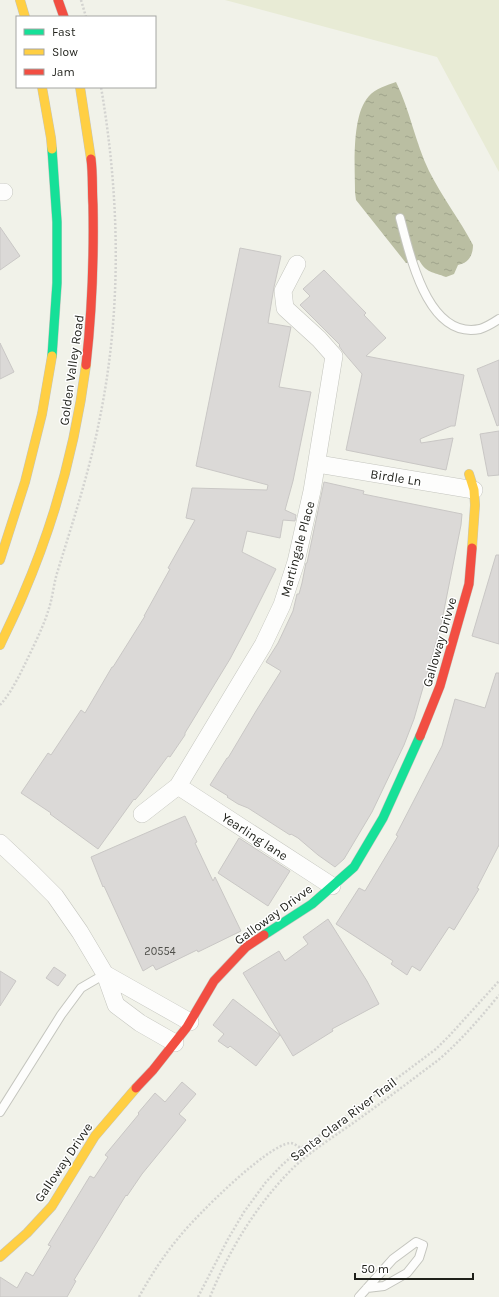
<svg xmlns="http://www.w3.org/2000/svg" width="499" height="1297" font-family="Karla,sans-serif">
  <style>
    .green { fill: #e8ebd5 }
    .water { fill: url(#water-ripples) }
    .building { fill: #dbd9d7; stroke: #c9c7c5 }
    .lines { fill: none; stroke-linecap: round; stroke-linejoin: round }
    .lane-casing { stroke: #c4c5be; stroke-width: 10 }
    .street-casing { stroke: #c4c5be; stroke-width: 18 }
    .fast-casing { stroke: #c4c5be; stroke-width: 10 }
    .slow-casing { stroke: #c4c5be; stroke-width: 10 }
    .jam-casing { stroke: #c4c5be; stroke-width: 10 }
    .path { stroke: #d3d3d0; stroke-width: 2.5; stroke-dasharray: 2 2; stroke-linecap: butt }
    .lane { stroke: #fdfdfc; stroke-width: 8 }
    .street { stroke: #fdfdfc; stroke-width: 17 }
    .fast { stroke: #16e098; stroke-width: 9 }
    .slow { stroke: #ffcf43; stroke-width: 9 }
    .jam { stroke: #f24e42; stroke-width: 9 }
    .labels { text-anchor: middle; stroke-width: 3; stroke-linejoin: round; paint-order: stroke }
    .number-label { font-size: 11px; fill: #4f4f4a }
    .street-label { font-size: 13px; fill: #1f201a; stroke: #fff }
  </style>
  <defs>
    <pattern id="water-ripples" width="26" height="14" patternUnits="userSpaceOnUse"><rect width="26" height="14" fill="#babea2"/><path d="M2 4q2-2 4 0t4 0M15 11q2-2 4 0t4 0" fill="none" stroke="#9fa38b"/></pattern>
  </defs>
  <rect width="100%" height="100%" fill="#f1f2e9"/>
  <path class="green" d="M 225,0 L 499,0 L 499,172 L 437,57 Z"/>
  <path class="water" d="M 396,82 C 410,110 415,142 429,171 C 442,197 460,220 473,245 C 473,256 468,263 458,265 L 454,274 L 446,277 C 433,272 426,273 419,260 L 406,263 L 356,200 L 355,192 C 355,167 351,115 369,96 C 375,89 387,85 396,82 Z"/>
  <path class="building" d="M 0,227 L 20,256 L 0,270 Z
    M 240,248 L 281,256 L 274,287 L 268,323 L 291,327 L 279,387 L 311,392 L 293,481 L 285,510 L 296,515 L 295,521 L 283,520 L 280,538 L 247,531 L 242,552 L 276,569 L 249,623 L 230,659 L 185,733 L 185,735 L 170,757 L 168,756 L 141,793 L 135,800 L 134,799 L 98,849 L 50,814 L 51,813 L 21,793 L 48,753 L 51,755 L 81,710 L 85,713 L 112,667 L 113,667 L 145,616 L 144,616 L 170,569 L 168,568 L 195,520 L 186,518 L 192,488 L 267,490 L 268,485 L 196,466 Z
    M 324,270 L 366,313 L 364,315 L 386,338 L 366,356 L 464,375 L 455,426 L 451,426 L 420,439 L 421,443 L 453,438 L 446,470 L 346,450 L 362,374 L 344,353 L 339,346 L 340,345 L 300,305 L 310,296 L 303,289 Z
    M 0,343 L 14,372 L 0,379 Z
    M 499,360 L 499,425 L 497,426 L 477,369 Z
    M 499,431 L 499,475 L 488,476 L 480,434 Z
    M 324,482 L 364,491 L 363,494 L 462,514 L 461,525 L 441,625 L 414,719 L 404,745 L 372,812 L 344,859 L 335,867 L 318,855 L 298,838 L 291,834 L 290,835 L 248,808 L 238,804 L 227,797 L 228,796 L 210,785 L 227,758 L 228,758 L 256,711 L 281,671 L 266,662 L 278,643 L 293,611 L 297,594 L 299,594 L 302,583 L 306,563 L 307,563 Z
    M 496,555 L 499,555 L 499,644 L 472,636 Z
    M 496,673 L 499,673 L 499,845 L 477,888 L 479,889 L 454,930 L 449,927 L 420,971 L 412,966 L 407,975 L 391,964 L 393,961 L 336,924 L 359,888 L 365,891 L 398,836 L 396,835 L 442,746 L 455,699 L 485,708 Z
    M 185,816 L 197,842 L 195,843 L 213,881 L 215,877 L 241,931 L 198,952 L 197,950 L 156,970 L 153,965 L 143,971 L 104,886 L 103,887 L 91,857 Z
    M 239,838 L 290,871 L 268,906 L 218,873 Z
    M 328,919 L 367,981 L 379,1004 L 332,1029 L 333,1031 L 293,1056 L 243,973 L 279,951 L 285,961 L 308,944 L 303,937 Z
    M 54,967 L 66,975 L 58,986 L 46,978 Z
    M 0,971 L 16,981 L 0,1006 Z
    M 233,999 L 280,1035 L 256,1066 L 230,1046 L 228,1048 L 218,1041 L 224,1034 L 213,1025 Z
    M 182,1082 L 196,1094 L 179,1114 L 186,1120 L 142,1174 L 127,1196 L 126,1195 L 74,1280 L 76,1281 L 67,1297 L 0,1297 L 0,1277 L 17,1288 L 26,1272 L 33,1276 L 51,1246 L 48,1245 L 90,1176 L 94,1178 L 108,1157 L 105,1155 L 139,1114 L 138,1113 L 155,1093 L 165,1102 Z"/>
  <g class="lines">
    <g class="lane-casing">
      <path id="lane" d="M 400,218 C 410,254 427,340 480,329 C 486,327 493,323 499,319
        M 0,1112 L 61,1015 L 81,988 L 105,974
        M 359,1297 L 393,1259 L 416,1242 L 423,1245 L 419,1258 L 407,1273 L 384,1286 L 367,1288"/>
    </g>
    <g class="street-casing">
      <path id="street" d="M 0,192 L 4,192
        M 318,464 L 474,490
        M 178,786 L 332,886
        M 142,814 L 178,786 L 263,645 L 282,605 L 296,562 L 312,491 L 334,356 L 319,339 L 285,308 L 283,291 L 297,264
        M 0,843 L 31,872 L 55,896 L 80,932 L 105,974 L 116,1005 L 140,1023 L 175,1043
        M 105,974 L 190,1022"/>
    </g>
    <g class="fast-casing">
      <path id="fast" d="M 52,356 L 57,283 L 57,222 L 52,149
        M 264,935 L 312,904 L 354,867 L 383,818 L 420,736"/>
    </g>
    <g class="slow-casing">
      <path id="slow" d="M 20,0 L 25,17
        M 42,87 L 51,138 L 52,149
        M 80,87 L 91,159
        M 469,474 L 474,490 L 475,505 L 472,548
        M 0,560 L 25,482 L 42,414 L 52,356
        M 0,645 C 8,628 16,612 23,595 C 54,523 76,443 86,365
        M 0,1257 L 27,1233 L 52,1206 L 95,1136 L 136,1088"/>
    </g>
    <g class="jam-casing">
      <path id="jam" d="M 58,0 L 64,17
        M 86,365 C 92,312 94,259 93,205 C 92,190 93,174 91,159
        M 420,736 L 440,686 L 469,584 L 472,548
        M 136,1088 L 153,1070 L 187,1027 L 214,981 L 246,947 L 264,935"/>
    </g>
    <path class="path" d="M 81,0 L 86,17
      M 0,705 C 11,693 18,678 25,664 C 34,645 44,626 50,605 C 53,594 54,582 58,570 C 73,521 89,473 99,422 C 122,312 120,198 101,87
      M 139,1297 C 151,1275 164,1255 180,1236 C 197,1215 266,1146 290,1143 C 294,1143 297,1146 301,1148
      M 198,1297 L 228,1239 L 244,1212 L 266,1182 L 281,1166 L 301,1148 L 332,1127 L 436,1049 L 450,1035 L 499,981
      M 210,1297 C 229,1250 257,1204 293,1168 C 312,1150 335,1136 356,1121 C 377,1106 397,1091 417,1076 C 426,1069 435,1063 444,1055 C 464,1037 482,1016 499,995"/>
    <use href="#lane" class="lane"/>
    <use href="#street" class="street"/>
    <use href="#fast" class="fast"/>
    <use href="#slow" class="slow"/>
    <use href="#jam" class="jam"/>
  </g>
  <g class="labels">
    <g class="number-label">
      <text x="160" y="955">20554</text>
    </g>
    <g class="street-label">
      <text transform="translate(71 370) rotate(-82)" y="5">Golden Valley Road</text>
      <text transform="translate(396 477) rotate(9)" y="5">Birdle Ln</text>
      <text transform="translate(297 549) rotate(-75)" y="5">Martingale Place</text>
      <text transform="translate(439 642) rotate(-74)" y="5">Galloway Drivve</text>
      <text transform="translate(255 836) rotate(33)" y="5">Yearling lane</text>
      <text transform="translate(273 914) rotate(-36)" y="5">Galloway Drivve</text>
      <text transform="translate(343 1119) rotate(-37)" y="5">Santa Clara River Trail</text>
      <text transform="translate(63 1162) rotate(-56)" y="5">Galloway Drivve</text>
    </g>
  </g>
  <rect x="16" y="16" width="140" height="72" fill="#ffffff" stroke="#a5a6a3"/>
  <rect x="24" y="29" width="20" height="6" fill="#16e098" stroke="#a5a6a3"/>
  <text x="52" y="36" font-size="12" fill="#1f201a">Fast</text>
  <rect x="24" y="49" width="20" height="6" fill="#ffcf43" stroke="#a5a6a3"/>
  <text x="52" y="56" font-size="12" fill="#1f201a">Slow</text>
  <rect x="24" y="69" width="20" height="6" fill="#f24e42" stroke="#a5a6a3"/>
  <text x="52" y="76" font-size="12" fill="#1f201a">Jam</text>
  <path d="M355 1273v6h118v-6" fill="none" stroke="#1f201a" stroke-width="2"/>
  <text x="361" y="1273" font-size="12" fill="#1f201a" stroke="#ffffff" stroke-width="3" paint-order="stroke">50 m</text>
</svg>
